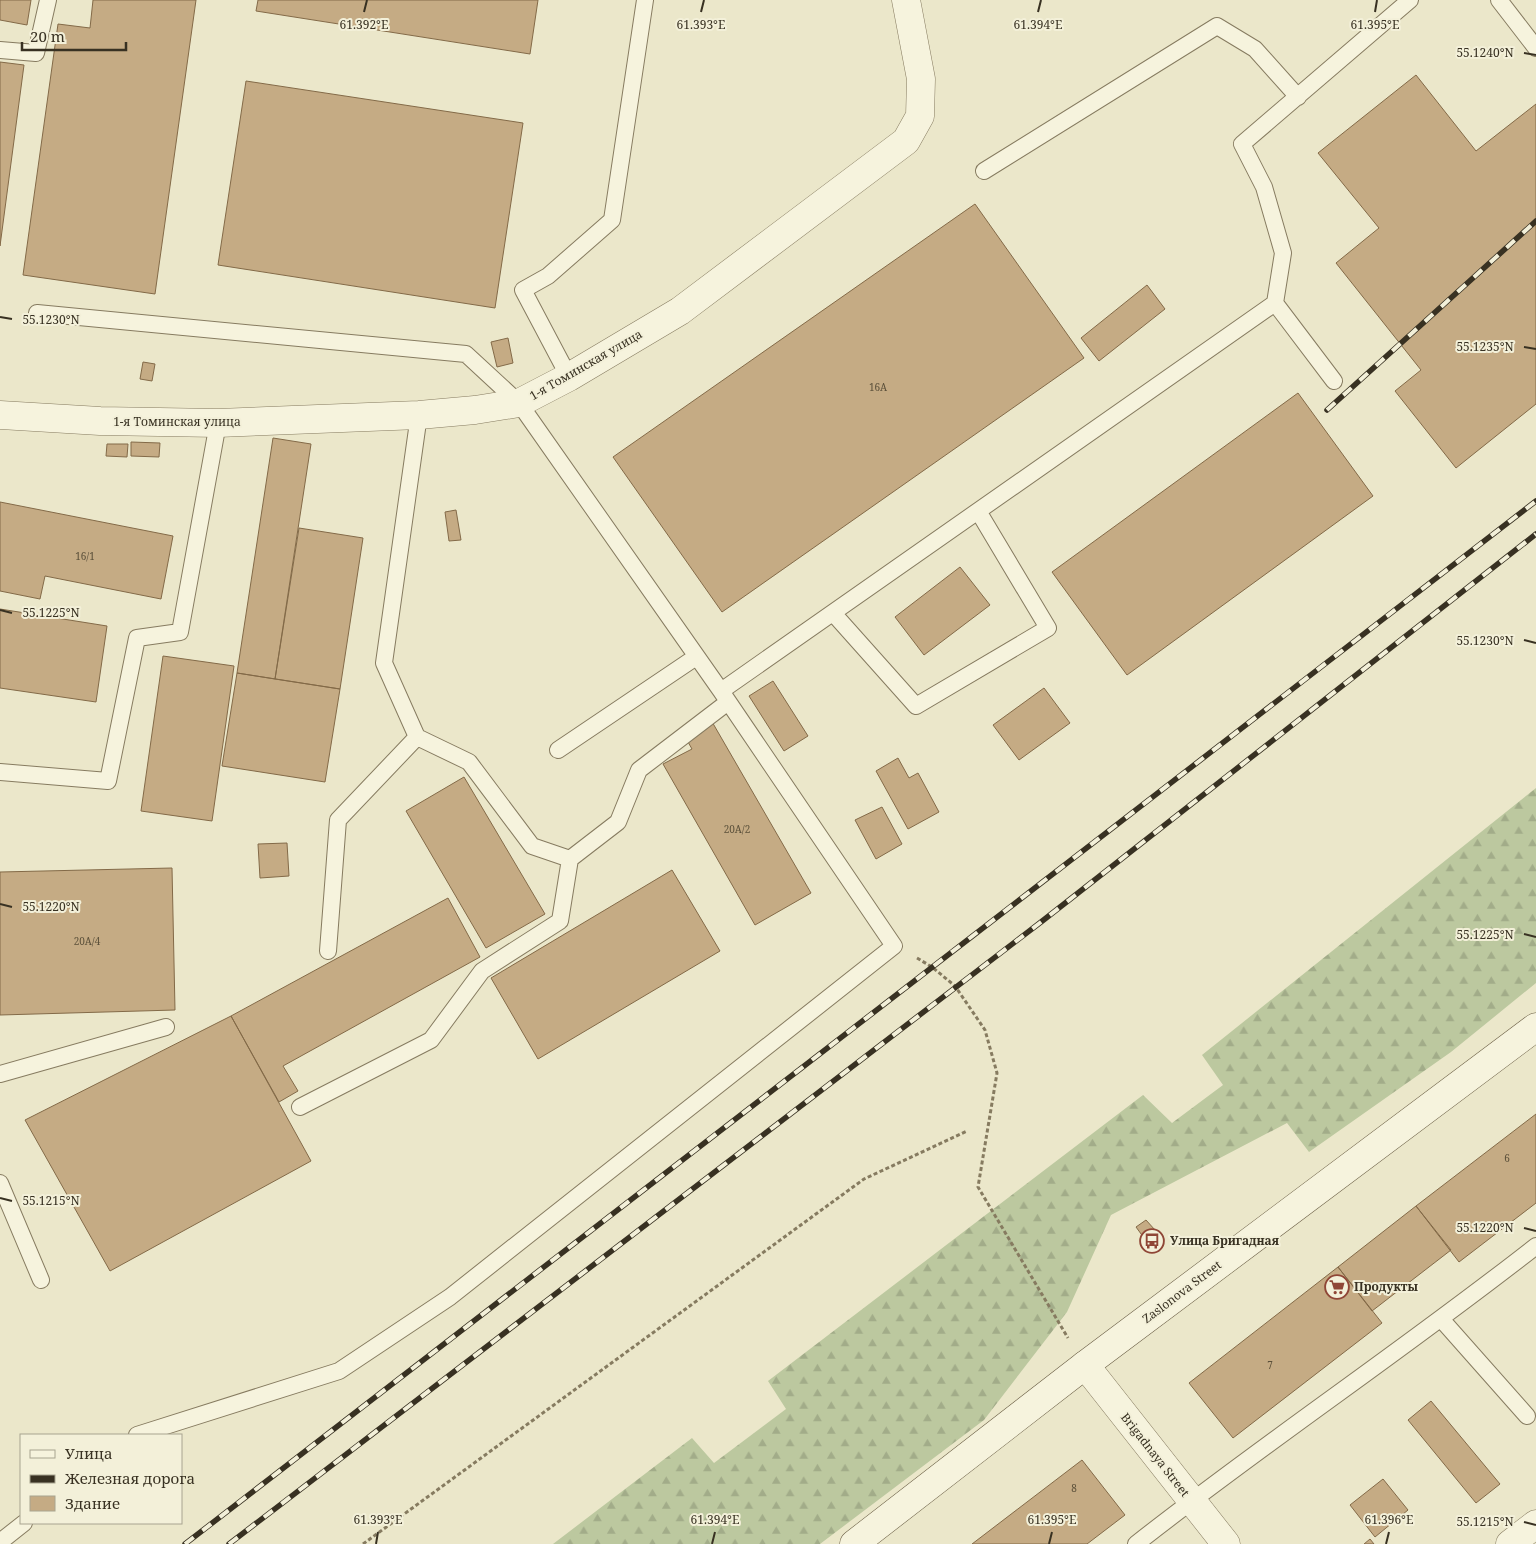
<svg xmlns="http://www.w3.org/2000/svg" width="1536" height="1544" font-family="'Noto Serif',serif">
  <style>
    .forest { fill: url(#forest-firs) }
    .building { fill: #c5ab84; stroke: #836a48 }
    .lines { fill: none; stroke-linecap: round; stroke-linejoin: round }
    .lane-casing { stroke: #867b60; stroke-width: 18 }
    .street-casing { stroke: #867b60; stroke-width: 29 }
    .secondary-casing { stroke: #685c43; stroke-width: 29 }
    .path { stroke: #867b60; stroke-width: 3; stroke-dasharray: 4 2.5; stroke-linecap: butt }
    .lane { stroke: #f6f3dd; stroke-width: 16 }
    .street { stroke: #f6f3dd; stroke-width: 28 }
    .secondary { stroke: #f6f3dd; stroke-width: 28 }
    .rail-casing { stroke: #383122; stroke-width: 5.5 }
    .rail { stroke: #f3f0d9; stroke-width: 4; stroke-dasharray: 11; stroke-linecap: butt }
    .ticks { fill: none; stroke: #383122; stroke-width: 2 }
    .labels { text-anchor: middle; stroke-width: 4; stroke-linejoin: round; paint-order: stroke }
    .number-label { font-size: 10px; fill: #5b503a }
    .street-label { font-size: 12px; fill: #383122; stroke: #f3f0d9 }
    .poi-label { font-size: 12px; font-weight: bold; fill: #383122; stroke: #f3f0d9; text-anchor: start }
    .ticks-label { font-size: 12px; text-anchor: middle; fill: #383122; stroke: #f3f0d9; stroke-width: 4; stroke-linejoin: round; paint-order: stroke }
  </style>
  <defs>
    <pattern id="forest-firs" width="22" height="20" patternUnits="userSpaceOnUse" patternTransform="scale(1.25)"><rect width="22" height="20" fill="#bcc89f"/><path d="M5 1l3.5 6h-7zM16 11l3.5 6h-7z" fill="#a2ac89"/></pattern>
  </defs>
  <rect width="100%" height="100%" fill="#ebe7ca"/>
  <path class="forest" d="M 1536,788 L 1536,983 L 1451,1052 L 1309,1152 L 1287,1123 L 1111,1215 L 1067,1312 L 984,1420 L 820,1544 L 553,1544 L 692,1438 L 714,1463 L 786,1409 L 768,1381 L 1143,1095 L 1172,1123 L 1223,1085 L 1202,1055 Z"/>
  <path class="building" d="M 0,0 L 31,0 L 27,25 L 0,20 Z
    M 93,0 L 196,0 L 155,294 L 23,275 L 58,24 L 90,28 Z
    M 258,0 L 538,0 L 530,54 L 256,11 Z
    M 0,62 L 24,65 L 0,246 Z
    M 1416,75 L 1476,151 L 1536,104 L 1536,404 L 1456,468 L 1395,391 L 1421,370 L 1336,263 L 1379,228 L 1318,153 Z
    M 246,81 L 523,123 L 495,308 L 218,265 Z
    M 975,204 L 1084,358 L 722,612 L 613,457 Z
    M 1147,285 L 1165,309 L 1099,361 L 1081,338 Z
    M 508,338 L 513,363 L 497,367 L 491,342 Z
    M 143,362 L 155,364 L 152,381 L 140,379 Z
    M 1298,393 L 1373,496 L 1127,675 L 1052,572 Z
    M 273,438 L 311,444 L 275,679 L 237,673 Z
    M 131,442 L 160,443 L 159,457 L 131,456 Z
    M 107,444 L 128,444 L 127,457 L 106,456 Z
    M 0,502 L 173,536 L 161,599 L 45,576 L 40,599 L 0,591 Z
    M 456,510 L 461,540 L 449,541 L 445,512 Z
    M 299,528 L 363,538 L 340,689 L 275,679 Z
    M 960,567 L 990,605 L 924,655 L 895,617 Z
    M 0,609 L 107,626 L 96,702 L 0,688 Z
    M 163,656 L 234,666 L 212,821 L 141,811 Z
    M 237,673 L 340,689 L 325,782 L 222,766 Z
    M 773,681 L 808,736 L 784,751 L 749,696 Z
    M 1044,688 L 1070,723 L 1019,760 L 993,725 Z
    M 711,720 L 811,893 L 755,925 L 663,764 L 692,749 L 684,735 Z
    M 898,758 L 909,778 L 918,773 L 939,812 L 908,829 L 876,771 Z
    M 464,777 L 545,914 L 486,948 L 406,811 Z
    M 882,807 L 902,844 L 876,859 L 855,820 Z
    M 287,843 L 289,876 L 260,878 L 258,844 Z
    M 172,868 L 175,1010 L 0,1015 L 0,872 Z
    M 672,870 L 720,951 L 538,1059 L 491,978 Z
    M 448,898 L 480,957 L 283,1066 L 298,1091 L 279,1102 L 231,1016 Z
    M 231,1016 L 311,1161 L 110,1271 L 25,1120 Z
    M 1536,1114 L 1536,1203 L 1459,1262 L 1416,1206 Z
    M 1416,1206 L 1451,1250 L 1372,1311 L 1338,1267 Z
    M 1146,1220 L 1155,1230 L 1144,1238 L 1136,1227 Z
    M 1338,1267 L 1382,1323 L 1233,1438 L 1189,1383 Z
    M 1431,1401 L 1500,1484 L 1476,1503 L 1408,1420 Z
    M 1082,1460 L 1125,1515 L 1087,1544 L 972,1544 Z
    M 1383,1479 L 1408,1510 L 1375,1537 L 1350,1505 Z
    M 1370,1539 L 1374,1544 L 1364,1544 Z"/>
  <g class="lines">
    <g class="lane-casing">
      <path id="lane" d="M 1499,0 L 1536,48
        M 0,50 L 36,53 L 48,0
        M 984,171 L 1217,26 L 1255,49 L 1298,97
        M 1275,303 L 1334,381
        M 37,313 L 466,354 L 519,403 L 721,691 L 894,946 L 450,1297 L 339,1371 L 137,1435
        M 569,377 L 523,290 L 548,276 L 612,220 L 645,0
        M 833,613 L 916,706 L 1048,628 L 978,511
        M 721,691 L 1275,303 L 1283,253 L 1264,187 L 1242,144 L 1410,0
        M 417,737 L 469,762 L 532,846 L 570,859 L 618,822 L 639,770 L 728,702
        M 558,750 L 696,657
        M 0,772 L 108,781 L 137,638 L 180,632 L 218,423
        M 328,951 L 338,820 L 417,737 L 384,663 L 419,415
        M 0,1074 L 166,1027
        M 300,1107 L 431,1040 L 482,971 L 560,921 L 570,859
        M 0,1183 L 41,1280
        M 1442,1320 L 1527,1416
        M 0,1542 L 24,1523
        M 1136,1544 C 1267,1441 1405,1349 1536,1246"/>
    </g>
    <g class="street-casing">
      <path id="street" d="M 0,415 L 100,421 L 218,423 L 419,415 L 475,410 L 519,403 L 569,377 L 680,311 L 906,141 L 920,116 L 921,79 L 906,0
        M 1085,1365 L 1226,1544
        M 1510,1544 L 1536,1524"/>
    </g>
    <g class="secondary-casing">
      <path id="secondary" d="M 854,1544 L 1085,1365 L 1536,1027"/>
    </g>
    <path class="path" d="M 917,958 L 932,967 L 955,986 L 985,1030 L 997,1073 L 978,1187 L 1068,1338
      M 363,1544 L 864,1179 L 967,1131"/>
    <use href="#lane" class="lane"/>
    <use href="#street" class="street"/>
    <use href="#secondary" class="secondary"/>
    <g class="rail-casing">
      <path id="rail" d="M 1327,410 L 1536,221
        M 185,1544 L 1536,501
        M 229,1544 L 1041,922 L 1536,534"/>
    </g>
    <use href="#rail" class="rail"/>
  </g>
  <path class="ticks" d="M 364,12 L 367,0M 701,12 L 704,0M 1038,12 L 1041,0M 1375,12 L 1377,0M 1524,53 L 1536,55M 0,317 L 12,319M 1524,347 L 1536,349M 0,610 L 12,613M 1524,640 L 1536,643M 0,904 L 12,907M 1524,934 L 1536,937M 0,1198 L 12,1201M 1524,1228 L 1536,1231M 1524,1522 L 1536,1525M 376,1544 L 378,1532M 712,1544 L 715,1532M 1049,1544 L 1052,1532M 1386,1544 L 1389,1532"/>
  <defs>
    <g id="bus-ring" transform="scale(1.25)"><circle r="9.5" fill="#f3f0d9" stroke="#8f4636" stroke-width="1.5"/><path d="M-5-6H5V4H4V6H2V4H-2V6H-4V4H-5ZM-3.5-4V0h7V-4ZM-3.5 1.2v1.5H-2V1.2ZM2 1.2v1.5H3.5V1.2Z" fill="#8f4636"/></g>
    <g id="supermarket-ring" transform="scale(1.25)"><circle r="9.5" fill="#f3f0d9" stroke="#8f4636" stroke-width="1.5"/><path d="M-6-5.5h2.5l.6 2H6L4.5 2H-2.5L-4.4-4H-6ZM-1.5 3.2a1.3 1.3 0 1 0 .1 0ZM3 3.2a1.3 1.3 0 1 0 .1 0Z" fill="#8f4636"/></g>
  </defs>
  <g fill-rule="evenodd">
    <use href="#bus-ring" x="1152" y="1241"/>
    <use href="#supermarket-ring" x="1337" y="1287"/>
  </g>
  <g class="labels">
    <g class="number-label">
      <text x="878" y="391">16А</text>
      <text x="85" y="560">16/1</text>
      <text x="737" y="833">20А/2</text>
      <text x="87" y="945">20А/4</text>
      <text x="1507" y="1162">6</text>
      <text x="1270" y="1369">7</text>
      <text x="1074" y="1492">8</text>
    </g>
    <g class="street-label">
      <text transform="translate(586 365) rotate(-30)" y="4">1-я Томинская улица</text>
      <text x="177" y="426">1-я Томинская улица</text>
      <text transform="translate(1182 1292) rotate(-37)" y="4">Zaslonova Street</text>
      <text transform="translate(1155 1455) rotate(52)" y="4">Brigadnaya Street</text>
    </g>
    <g class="poi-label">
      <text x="1170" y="1245">Улица Бригадная</text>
      <text x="1354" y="1291">Продукты</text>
    </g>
  </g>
  <g class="ticks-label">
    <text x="364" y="29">61.392°E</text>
    <text x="701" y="29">61.393°E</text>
    <text x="1038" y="29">61.394°E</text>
    <text x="1375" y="29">61.395°E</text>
    <text x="1485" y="57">55.1240°N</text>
    <text x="51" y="324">55.1230°N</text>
    <text x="1485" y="351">55.1235°N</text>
    <text x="51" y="617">55.1225°N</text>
    <text x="1485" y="645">55.1230°N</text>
    <text x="51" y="911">55.1220°N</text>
    <text x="1485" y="939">55.1225°N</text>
    <text x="51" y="1205">55.1215°N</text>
    <text x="1485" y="1232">55.1220°N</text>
    <text x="378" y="1524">61.393°E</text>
    <text x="715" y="1524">61.394°E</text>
    <text x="1052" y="1524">61.395°E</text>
    <text x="1389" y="1524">61.396°E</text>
    <text x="1485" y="1526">55.1215°N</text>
  </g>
  <rect x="20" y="1434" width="162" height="90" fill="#f3f0d9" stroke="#a8a490"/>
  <rect x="30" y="1450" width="25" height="8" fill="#f6f3dd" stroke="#a8a490"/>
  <text x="65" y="1459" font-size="15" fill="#383122">Улица</text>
  <rect x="30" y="1475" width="25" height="8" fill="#383122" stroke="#a8a490"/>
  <text x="65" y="1484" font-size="15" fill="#383122">Железная дорога</text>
  <rect x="30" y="1496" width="25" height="15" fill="#c5ab84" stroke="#a8a490"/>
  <text x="65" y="1509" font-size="15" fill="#383122">Здание</text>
  <path d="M22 42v8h104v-8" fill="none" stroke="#383122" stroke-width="2.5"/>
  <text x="30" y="42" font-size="15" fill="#383122" stroke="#f3f0d9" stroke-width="4" paint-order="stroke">20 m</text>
</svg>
